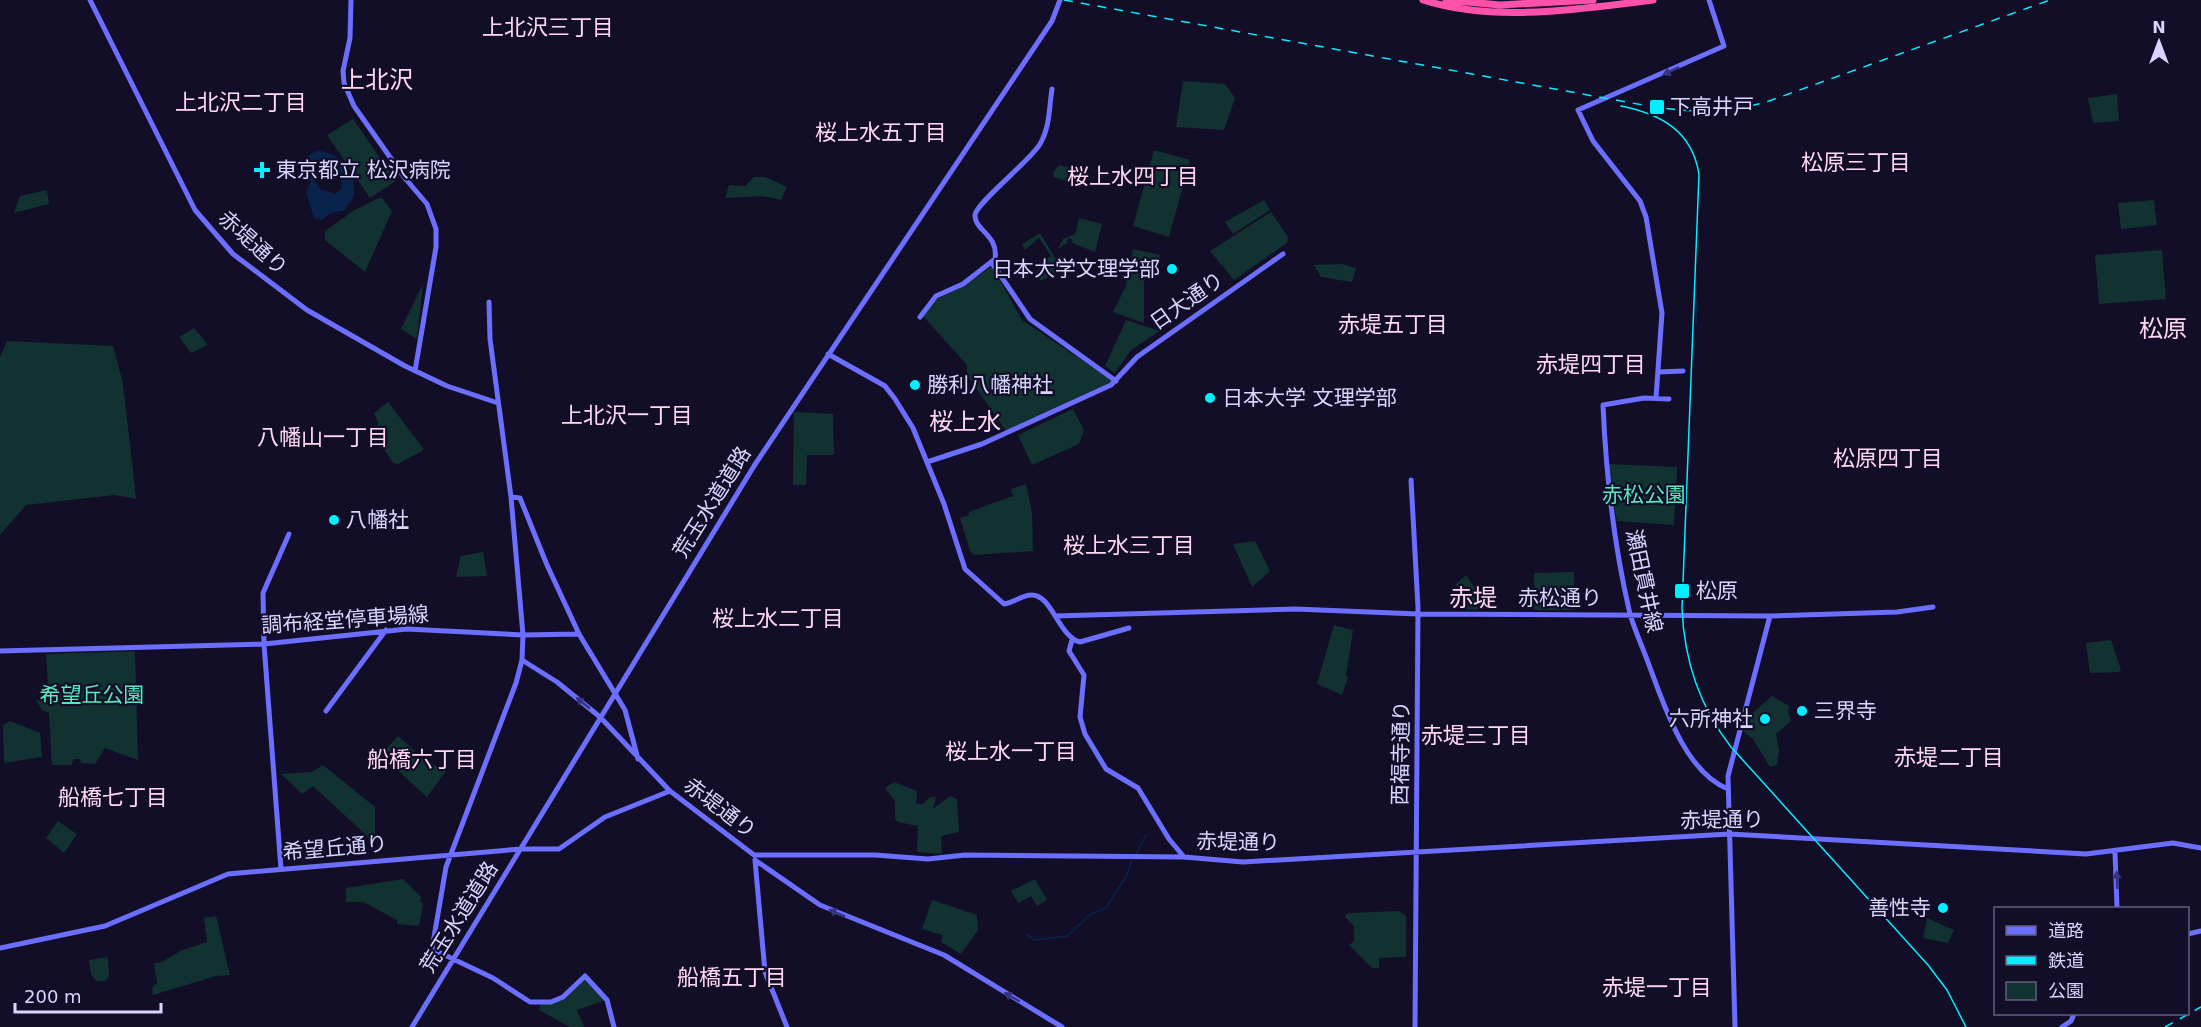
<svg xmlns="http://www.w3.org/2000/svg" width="2201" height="1027" font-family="'DejaVu Sans','Noto Sans JP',sans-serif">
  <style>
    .green { fill: #113230 }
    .water { fill: #09244c; fill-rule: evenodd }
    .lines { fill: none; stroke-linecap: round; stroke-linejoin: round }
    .stream { stroke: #09244c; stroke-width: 1.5 }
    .secondary { stroke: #6c6eff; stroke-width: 5 }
    .highway { stroke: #ff50aa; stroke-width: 7 }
    .tram { stroke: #01efff; stroke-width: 1.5 }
    .rail { stroke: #01efff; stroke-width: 1.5; stroke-dasharray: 9 8; stroke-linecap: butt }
    .oneway { fill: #36347e }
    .poi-dot { fill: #01efff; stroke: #120e28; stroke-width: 2 }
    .labels { text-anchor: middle; stroke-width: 4.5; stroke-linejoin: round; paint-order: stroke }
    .poi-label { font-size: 21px; fill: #d8d5ff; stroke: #120e28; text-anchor: start }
    .street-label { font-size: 21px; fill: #d8d5ff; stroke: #120e28 }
    .park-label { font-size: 21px; fill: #59e7be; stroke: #120e28 }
    .neighbourhood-label { font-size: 22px; fill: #ffd7f2; stroke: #120e28 }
    .quarter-label { font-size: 24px; fill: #ffd7f2; stroke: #120e28 }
  </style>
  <rect width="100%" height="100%" fill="#120e28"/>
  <path class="green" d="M 1183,81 L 1225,84 L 1235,98 L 1224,130 L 1176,127 Z
    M 2117,94 L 2119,121 L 2093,123 L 2088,98 Z
    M 353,119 L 396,181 L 370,198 L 327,135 Z
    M 1154,150 L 1190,160 L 1169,237 L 1133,226 Z
    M 1059,165 L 1088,172 L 1084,187 L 1054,177 L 1053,172 Z
    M 754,177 L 765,177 L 787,187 L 781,200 L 763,196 L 725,198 L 729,185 L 745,186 Z
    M 47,190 L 49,204 L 14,213 L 20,196 Z
    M 381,197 L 392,211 L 365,272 L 325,240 L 325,231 L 353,211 Z
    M 1264,200 L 1270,210 L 1233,234 L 1225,222 Z
    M 2154,200 L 2157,225 L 2121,229 L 2118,203 Z
    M 1271,212 L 1288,237 L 1287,243 L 1234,280 L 1210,251 Z
    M 1079,218 L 1102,224 L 1095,252 L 1072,243 L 1073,240 L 1068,238 L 1067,243 L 1058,249 L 1063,239 L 1075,234 Z
    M 1040,233 L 1062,269 L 1041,281 L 1036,272 L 1039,270 L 1037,265 L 1051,256 L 1039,238 L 1025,250 L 1022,244 Z
    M 1133,249 L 1160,255 L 1159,264 L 1144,278 L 1144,323 L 1113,312 L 1126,286 Z
    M 2162,250 L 2166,299 L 2099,304 L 2095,255 Z
    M 1342,264 L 1356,268 L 1352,282 L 1321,277 L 1314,265 Z
    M 992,266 L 1022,320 L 1113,381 L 1006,431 L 967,375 L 967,365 L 923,316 L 937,299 L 966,285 Z
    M 423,284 L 417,339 L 401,329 Z
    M 1126,320 L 1160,331 L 1131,350 L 1115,373 L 1105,366 Z
    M 194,328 L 208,345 L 191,353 L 179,337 Z
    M 7,341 L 113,346 L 123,383 L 136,499 L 115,495 L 26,505 L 0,535 L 0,357 Z
    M 388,402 L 423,448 L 422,451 L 398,464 L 393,463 L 373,432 L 377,429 L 378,422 L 374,413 Z
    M 1073,409 L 1084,430 L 1079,444 L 1032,465 L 1018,435 Z
    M 794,412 L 833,414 L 834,455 L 807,455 L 806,485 L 793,485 Z
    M 1609,464 L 1677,467 L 1674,525 L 1617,521 L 1607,467 Z
    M 1026,484 L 1032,512 L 1033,551 L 974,555 L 970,551 L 960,518 L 969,515 L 969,512 L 1013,496 L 1011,489 Z
    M 1255,541 L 1270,571 L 1252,587 L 1233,544 Z
    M 483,552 L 487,576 L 456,577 L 461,556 Z
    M 1574,572 L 1574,610 L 1534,610 L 1534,573 Z
    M 1466,575 L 1482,599 L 1483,610 L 1460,609 L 1461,589 L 1455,585 Z
    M 1334,625 L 1353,630 L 1346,676 L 1348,677 L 1342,695 L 1317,684 Z
    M 2111,640 L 2121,670 L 2119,672 L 2090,673 L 2086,643 Z
    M 135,651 L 138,760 L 105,748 L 95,764 L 81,763 L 80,759 L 74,759 L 71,765 L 52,765 L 49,713 L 42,710 L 36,700 L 49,699 L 46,654 Z
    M 1772,696 L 1789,706 L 1788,711 L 1791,721 L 1776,734 L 1779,750 L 1777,765 L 1770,767 L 1753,739 L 1744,732 L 1748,717 Z
    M 10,721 L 40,733 L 42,757 L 4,763 L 3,725 Z
    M 398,736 L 426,761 L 446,771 L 427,797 L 381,755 Z
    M 323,765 L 375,807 L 375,838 L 368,837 L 313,786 L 302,794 L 281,774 L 312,772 Z
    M 894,782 L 917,791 L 916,804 L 923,804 L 930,797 L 936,797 L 933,809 L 950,796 L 957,799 L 959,832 L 941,836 L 942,854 L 917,852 L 918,826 L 898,822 L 895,819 L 895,801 L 885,788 Z
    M 58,821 L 77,834 L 64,853 L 46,838 Z
    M 403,879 L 421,897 L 420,901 L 423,904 L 419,926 L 397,924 L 397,920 L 363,902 L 346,902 L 346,888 Z
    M 1035,879 L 1047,900 L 1037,906 L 1031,896 L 1018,903 L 1011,891 Z
    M 932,900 L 977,915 L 978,930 L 961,954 L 941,942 L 943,935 L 922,929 Z
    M 1399,911 L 1406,916 L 1406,957 L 1379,958 L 1379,968 L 1372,968 L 1349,945 L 1354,941 L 1354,926 L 1345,917 L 1348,913 Z
    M 216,916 L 230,975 L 216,976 L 153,995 L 152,987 L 157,983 L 154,963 L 162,962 L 180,951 L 207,942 L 204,918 Z
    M 1927,918 L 1954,930 L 1948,943 L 1923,938 Z
    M 108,957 L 109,976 L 105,981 L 96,981 L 91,974 L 89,960 Z
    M 585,977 L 606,1000 L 577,1010 L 584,1027 L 570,1027 L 539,1010 L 541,1004 L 551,1003 Z"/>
  <path class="water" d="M 317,151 C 337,150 357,173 354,194 C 353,201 347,204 345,210 L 331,213 L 322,220 L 314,218 L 306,192 L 311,181 C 309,169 297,159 317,151 ZM 319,163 L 336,167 L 342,176 L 341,190 L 334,194 L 320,189 L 314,179 L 314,166 Z"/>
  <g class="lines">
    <path class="stream" d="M 1696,325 L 1697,302
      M 1822,855 L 1831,853
      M 1135,856 L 1146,835
      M 1026,934 L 1035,940 L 1067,936 L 1091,914 L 1106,908 L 1126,877 L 1132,860"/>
    <path class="secondary" d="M 90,0 L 195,210 L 233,254 L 307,310 L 405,366 L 447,386 L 498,403
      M 351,0 L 350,38 L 343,71 L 344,83 L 354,106 L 404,177 L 427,204 L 436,229 L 436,247 L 415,371
      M 992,263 L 1030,319 L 1116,381
      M 489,302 L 490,339 L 511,497 L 523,635 L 522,660 L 516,683 L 446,867 L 432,949 L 493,978 L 530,1002 L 551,1002 L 563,997 L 585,976 L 607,1000 L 614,1027
      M 920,317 L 936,296 L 963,284 L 995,259 C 999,235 974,230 975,215 C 976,203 1030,161 1040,144 C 1050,127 1049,108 1052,89
      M 828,354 L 885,386 L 895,399 L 913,428 L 944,504 L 965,569 L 1004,604 C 1014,603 1022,595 1031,595 C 1052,594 1058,636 1080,642 L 1129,628
      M 1658,372 L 1683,371
      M 1656,398 L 1662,313 L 1646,217 L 1640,201 L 1593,141 L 1578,110 L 1724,46 L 1709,0
      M 1669,399 L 1644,398 L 1603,405 C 1606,475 1614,546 1630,614 C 1635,631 1643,648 1649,665 C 1664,705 1685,772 1728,789
      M 927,462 L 982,444 L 1111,385 L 1137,357 L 1283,254
      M 1411,480 L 1418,607 L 1415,1027
      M 511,497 L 520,498 L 547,565 L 579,634 L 625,710 L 638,759
      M 1055,616 L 1295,609 L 1418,614 L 1770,616 L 1897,612 L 1933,607
      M 1072,640 L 1069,651 L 1084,675 L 1080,717 L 1085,734 L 1106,769 L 1138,788 L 1169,839 L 1184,857
      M 0,651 L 264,644 L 407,629 L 523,635 L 579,634
      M 522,660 L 557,682 L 600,717 L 670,791 L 754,855 L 875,855 L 928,859 L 965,855 L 1184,857 L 1243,862 L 1729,834 L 2086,854 L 2173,843 L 2201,848
      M 326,711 L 386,630
      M 2115,852 L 2117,908
      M 755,860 L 820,905 L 944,955 L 1062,1027
      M 755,860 L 765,972 L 787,1027
      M 281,869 L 264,644 L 263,593 L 289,534
      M 2188,934 L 2201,931
      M 0,948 L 105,926 L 228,874 L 521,849 L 559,849 L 605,817 L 670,791
      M 412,1027 L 754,466 L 1052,21 L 1060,0
      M 1735,1027 L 1728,776 L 1770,616
      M 2062,1027 L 2071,1021 L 2074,1014"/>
    <path class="highway" d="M 1423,0 C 1495,23 1580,9 1653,0
      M 1446,0 L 1500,5 L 1593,0"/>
    <path class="tram" d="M 1621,106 C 1661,114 1692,131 1699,174 L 1682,608 C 1684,660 1699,706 1731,747 L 1928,965 L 1947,990 L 1966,1027"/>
    <path class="rail" d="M 1064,0 L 1643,105 C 1687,113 1727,114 1769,101 L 2050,0
      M 2165,1027 L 2201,1007"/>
  </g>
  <defs><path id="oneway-solid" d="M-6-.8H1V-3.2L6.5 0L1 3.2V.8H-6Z" transform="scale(1.5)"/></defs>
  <g class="oneway">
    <use href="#oneway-solid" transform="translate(1671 71) rotate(155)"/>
    <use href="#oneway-solid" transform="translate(583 703) rotate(-141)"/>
    <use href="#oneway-solid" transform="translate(2117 880) rotate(-92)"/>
    <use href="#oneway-solid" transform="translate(837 913) rotate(-156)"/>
    <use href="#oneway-solid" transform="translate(1012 997) rotate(-150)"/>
  </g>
  <g class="poi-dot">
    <rect x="1649" y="99" width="16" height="16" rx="3"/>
    <path d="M259 161h6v6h6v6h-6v6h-6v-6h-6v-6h6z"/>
    <circle cx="1172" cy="269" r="6"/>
    <circle cx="915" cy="385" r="6"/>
    <circle cx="1210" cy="398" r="6"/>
    <circle cx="334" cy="520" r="6"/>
    <rect x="1674" y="583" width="16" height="16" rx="3"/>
    <circle cx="1802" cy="711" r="6"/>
    <circle cx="1765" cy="719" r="6"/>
    <circle cx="1943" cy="908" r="6"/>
  </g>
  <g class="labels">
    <g class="poi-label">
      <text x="1670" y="114">下高井戸</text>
      <text x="276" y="177">東京都立 松沢病院</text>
      <text x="1160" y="276" text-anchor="end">日本大学文理学部</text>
      <text x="927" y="392">勝利八幡神社</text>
      <text x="1222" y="405">日本大学 文理学部</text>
      <text x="346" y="527">八幡社</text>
      <text x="1696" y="598">松原</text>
      <text x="1814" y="718">三界寺</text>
      <text x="1753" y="726" text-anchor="end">六所神社</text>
      <text x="1931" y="915" text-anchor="end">善性寺</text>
    </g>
    <g class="street-label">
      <text transform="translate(253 243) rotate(42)" y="7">赤堤通り</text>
      <text transform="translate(1187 301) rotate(-35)" y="7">日大通り</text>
      <text transform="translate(712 502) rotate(-58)" y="7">荒玉水道道路</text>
      <text transform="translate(1644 581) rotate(78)" y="7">瀬田貫井線</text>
      <text x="1560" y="605">赤松通り</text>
      <text transform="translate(345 620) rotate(-4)" y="7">調布経堂停車場線</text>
      <text transform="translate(1401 753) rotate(-89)" y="7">西福寺通り</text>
      <text transform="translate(720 808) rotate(37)" y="7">赤堤通り</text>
      <text transform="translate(1722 820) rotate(-1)" y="7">赤堤通り</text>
      <text transform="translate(1238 842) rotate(1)" y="7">赤堤通り</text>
      <text transform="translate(335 848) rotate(-5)" y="7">希望丘通り</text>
      <text transform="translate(459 917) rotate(-58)" y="7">荒玉水道道路</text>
    </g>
    <g class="park-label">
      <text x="1644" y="502">赤松公園</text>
      <text x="92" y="702">希望丘公園</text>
    </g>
    <g class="neighbourhood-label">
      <text x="548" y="35">上北沢三丁目</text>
      <text x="241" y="110">上北沢二丁目</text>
      <text x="881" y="140">桜上水五丁目</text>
      <text x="1856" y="170">松原三丁目</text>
      <text x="1133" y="184">桜上水四丁目</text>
      <text x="1393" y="332">赤堤五丁目</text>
      <text x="1591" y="372">赤堤四丁目</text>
      <text x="627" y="423">上北沢一丁目</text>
      <text x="323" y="445">八幡山一丁目</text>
      <text x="1888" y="466">松原四丁目</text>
      <text x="1129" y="553">桜上水三丁目</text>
      <text x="778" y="626">桜上水二丁目</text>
      <text x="1476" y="743">赤堤三丁目</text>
      <text x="1011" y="759">桜上水一丁目</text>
      <text x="1949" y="765">赤堤二丁目</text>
      <text x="422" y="767">船橋六丁目</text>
      <text x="113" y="805">船橋七丁目</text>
      <text x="732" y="985">船橋五丁目</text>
      <text x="1657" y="995">赤堤一丁目</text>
    </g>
    <g class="quarter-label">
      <text x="377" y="88">上北沢</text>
      <text x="2163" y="337">松原</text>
      <text x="965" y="430">桜上水</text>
      <text x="1473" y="606">赤堤</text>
    </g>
  </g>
  <rect x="1994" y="907" width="195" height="108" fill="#120e28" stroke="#615e7e" stroke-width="1.5"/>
  <rect x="2006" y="926" width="30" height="9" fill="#6c6eff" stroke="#615e7e" stroke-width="1.5"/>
  <text x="2048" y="937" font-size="18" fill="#d8d5ff">道路</text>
  <rect x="2006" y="956" width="30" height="9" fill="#01efff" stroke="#615e7e" stroke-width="1.5"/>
  <text x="2048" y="967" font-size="18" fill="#d8d5ff">鉄道</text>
  <rect x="2006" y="982" width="30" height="18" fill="#113230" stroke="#615e7e" stroke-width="1.5"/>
  <text x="2048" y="997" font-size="18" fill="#d8d5ff">公園</text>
  <g transform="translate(2159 42)" stroke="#120e28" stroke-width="4.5" paint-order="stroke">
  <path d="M0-4.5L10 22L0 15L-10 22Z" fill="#d8d5ff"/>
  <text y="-9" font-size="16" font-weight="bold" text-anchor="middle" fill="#d8d5ff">N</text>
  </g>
  <path d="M15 1003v9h146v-9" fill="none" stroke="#d8d5ff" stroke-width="3"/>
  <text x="24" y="1003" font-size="18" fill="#d8d5ff" stroke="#120e28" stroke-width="4.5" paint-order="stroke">200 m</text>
</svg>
